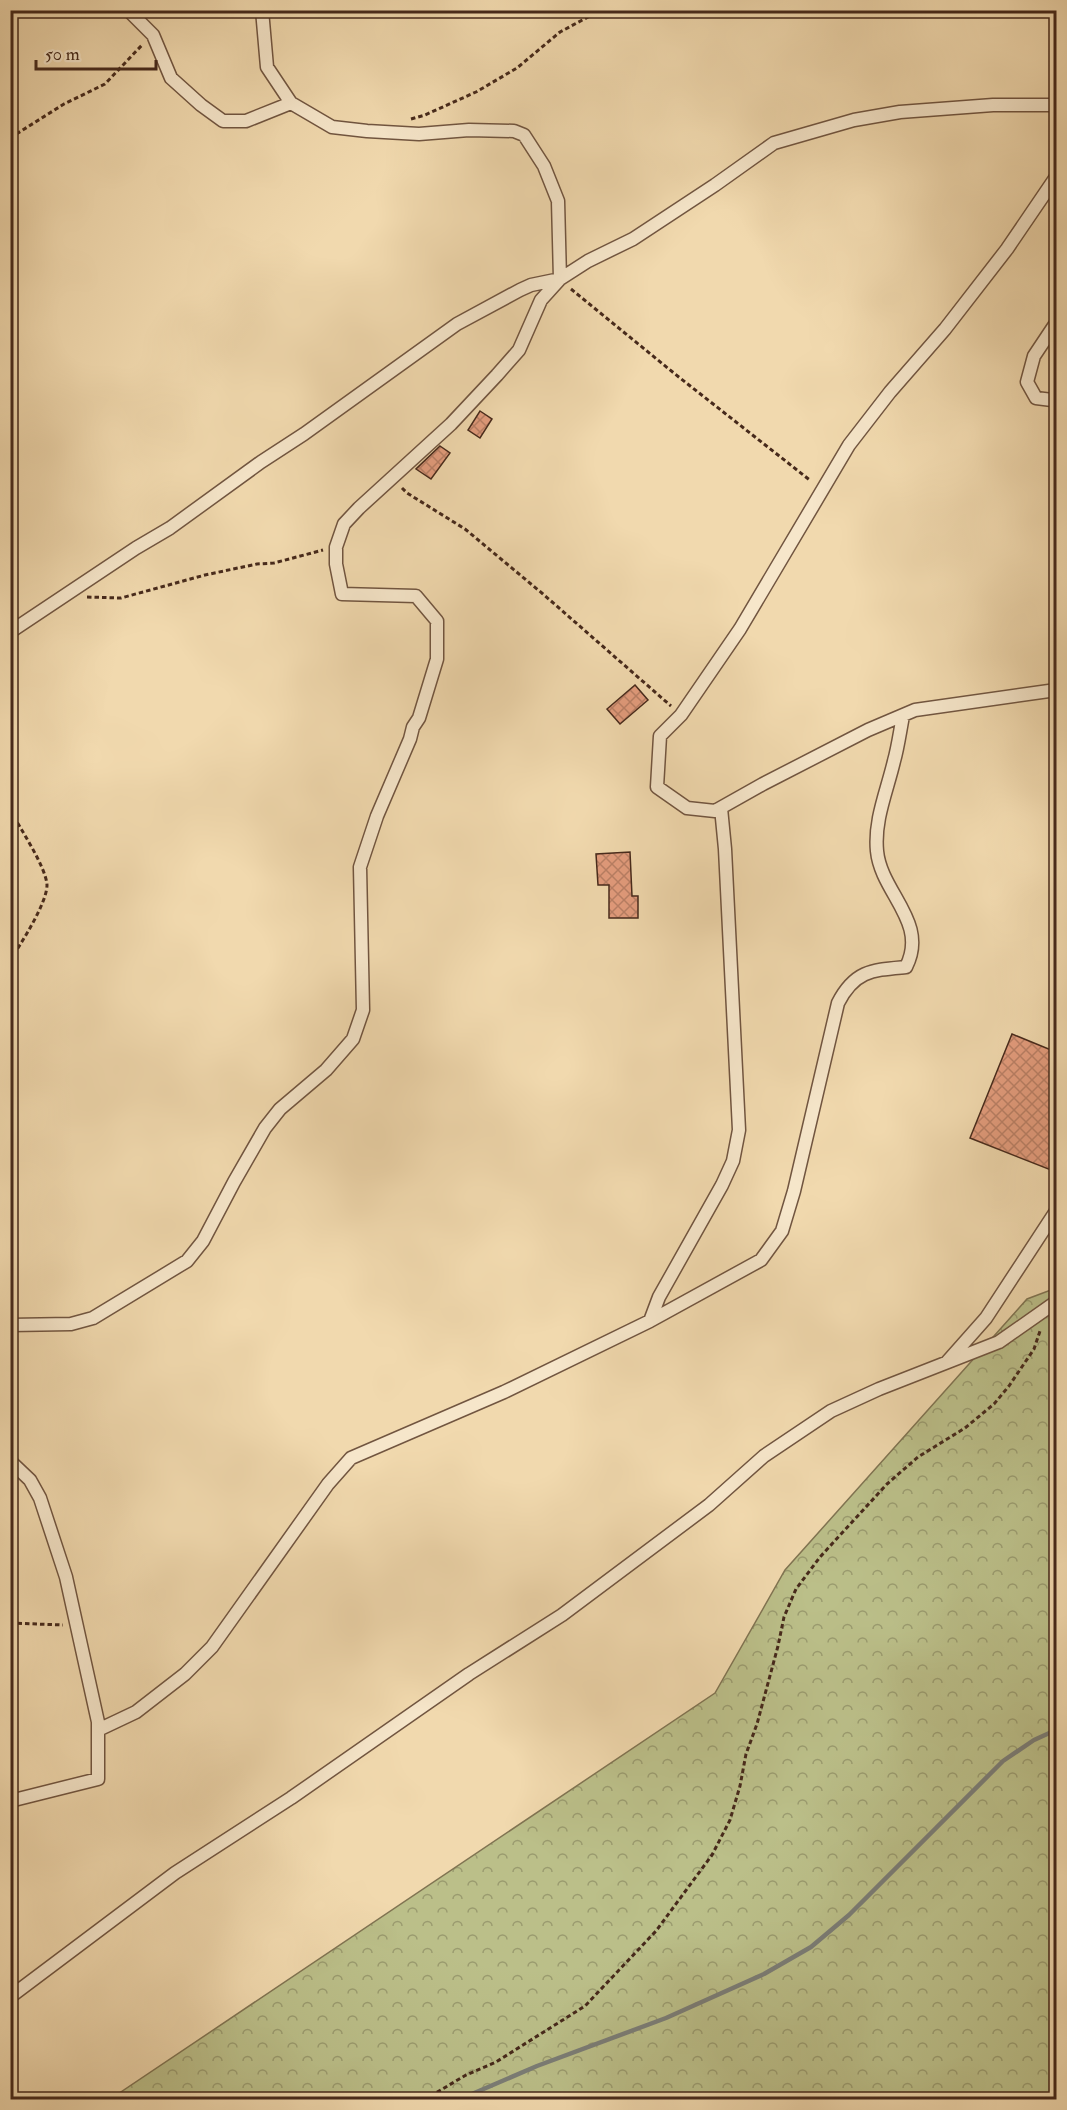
<svg xmlns="http://www.w3.org/2000/svg" width="1067" height="2110" font-family="'IM FELL Double Pica',serif">
  <style>
    .forest { fill: url(#forest-crowns); stroke: #807452; stroke-width: 1.5 }
    .lines { fill: none; stroke-linecap: round; stroke-linejoin: round }
    .stream { stroke: #7b7e78; stroke-width: 4.5 }
    .building { fill: url(#building-cross-hatch); stroke: #46291b; stroke-width: 1.5 }
    .street-casing { stroke: #715540; stroke-width: 15 }
    .path { stroke: #46291b; stroke-width: 3; stroke-dasharray: 4.5 3; stroke-linecap: butt }
    .street { stroke: #f6e6ca; stroke-width: 12 }
  </style>
  <defs>
    <pattern id="forest-crowns" width="20" height="18" patternUnits="userSpaceOnUse" patternTransform="scale(1.5)"><rect width="20" height="18" fill="#bbbf89"/><path d="M2 6a3 3 0 1 1 6 0M12 15a3 3 0 1 1 6 0" fill="none" stroke="#9a9b6f"/></pattern>
    <pattern id="building-cross-hatch" width="8" height="8" patternUnits="userSpaceOnUse" patternTransform="scale(1.5)"><rect width="8" height="8" fill="#e59d7e"/><path d="M0 0l8 8M0 8l8-8" fill="none" stroke="#bb8066"/></pattern>
  </defs>
  <rect width="100%" height="100%" fill="#f1d9ae"/>
  <filter id="stains"><feTurbulence type="fractalNoise" baseFrequency=".00333" numOctaves="4"/><feColorMatrix values="0 0 0 0 .2 0 0 0 0 .09 0 0 0 0 .02 0 0 0 .5 -.17"/></filter>
  <radialGradient id="worn" r=".72"><stop offset=".6" stop-color="#630" stop-opacity="0"/><stop offset="1" stop-color="#630" stop-opacity=".3"/></radialGradient>
  <path class="forest" d="M 1056,1288 L 1056,2099 L 109,2100 L 715,1693 L 785,1570 L 1027,1299 Z"/>
  <g class="lines">
    <path class="stream" d="M 458,2100 L 537,2066 L 666,2018 L 764,1974 L 811,1947 L 849,1915 L 1003,1761 L 1034,1740 L 1056,1730"/>
  </g>
  <path class="building" d="M 480,411 L 492,419 L 480,438 L 468,430 Z
    M 440,446 L 450,453 L 431,479 L 416,469 Z
    M 635,685 L 648,700 L 620,724 L 607,709 Z
    M 630,852 L 632,896 L 638,896 L 638,918 L 609,918 L 609,885 L 598,885 L 596,854 Z
    M 1012,1034 L 1056,1052 L 1056,1172 L 970,1138 Z"/>
  <g class="lines">
    <g class="street-casing">
      <path id="street" d="M 128,10 L 153,35 L 171,78 L 201,105 L 223,121 L 246,121 L 291,103
        M 262,10 L 267,67 L 291,103 L 332,127 L 367,131 L 419,134 L 469,130 L 514,131 L 524,135 L 544,166 L 558,201 L 560,279
        M 1056,177 L 1007,249 L 945,329 L 890,392 L 849,445 L 740,629 L 681,715 L 660,736 L 657,787 L 687,808 L 715,811 L 763,784 L 868,730 L 915,710 L 1056,690
        M 1056,323 L 1034,356 L 1027,382 L 1036,398 L 1052,400 L 1056,398
        M 10,632 L 136,548 L 170,528 L 261,462 L 304,434 L 457,324 L 520,290 L 531,285 L 560,279
        M 650,1321 L 659,1297 L 722,1185 L 733,1161 L 739,1130 L 725,849 L 721,808
        M 10,1325 L 71,1324 L 93,1318 L 187,1261 L 203,1241 L 234,1182 L 265,1128 L 280,1109 L 326,1070 L 353,1039 L 363,1010 L 360,867 L 377,816 L 410,739 L 413,727 L 419,718 L 437,659 L 437,621 L 416,596 L 342,594 L 336,564 L 336,547 L 344,524 L 359,508 L 451,424 L 497,375 L 519,350 L 541,300 L 560,279 L 588,261 L 633,239 L 715,185 L 774,143 L 854,120 L 900,112 L 993,105 L 1056,105
        M 947,1362 L 986,1318 L 1056,1211
        M 10,1461 L 30,1480 L 40,1498 L 66,1577 L 98,1722 L 98,1779 L 10,1801
        M 98,1730 L 136,1712 L 185,1674 L 212,1647 L 328,1484 L 351,1458 L 504,1392 L 650,1321 L 761,1260 L 782,1231 L 794,1191 L 838,1003 C 855,970 873,970 906,967 C 929,922 881,893 877,851 C 874,820 887,791 894,761 C 898,747 900,731 903,716
        M 10,1997 L 175,1873 L 291,1798 L 469,1674 L 562,1615 L 709,1505 L 764,1456 L 831,1411 L 879,1389 L 999,1342 L 1056,1302"/>
    </g>
    <path class="path" d="M 411,119 L 425,115 L 476,92 L 517,68 L 560,32 L 601,10
      M 10,138 L 64,104 L 105,84 L 143,44
      M 571,289 L 675,374 L 811,481
      M 402,488 L 407,493 L 465,529 L 543,594 L 671,706
      M 87,597 L 121,598 L 205,575 L 257,564 L 274,563 L 323,550
      M 10,810 C 20,828 46,867 47,885 C 47,903 21,944 10,960
      M 10,1623 L 63,1625
      M 424,2100 L 466,2075 L 496,2062 L 585,2006 L 656,1931 L 712,1855 L 730,1820 L 740,1786 L 746,1754 L 757,1724 L 778,1646 L 784,1617 L 796,1589 L 820,1557 L 887,1484 L 918,1457 L 965,1428 L 994,1404 L 1009,1386 L 1034,1349 L 1040,1331"/>
    <use href="#street" class="street"/>
  </g>
  <rect width="1067" height="2110" fill="none" stroke="#f1d9ae" stroke-width="36"/>
  <rect x="12" y="12" width="1043" height="2086" fill="none" stroke="#46291b" stroke-width="3"/>
  <rect x="18" y="18" width="1031" height="2074" fill="none" stroke="#46291b" stroke-width="1.5"/>
  <path d="M36 60v9h120v-9" fill="none" stroke="#46291b" stroke-width="3"/>
  <text x="45" y="60" font-size="18" fill="#46291b" stroke="#f6e6ca" stroke-width="4.5" paint-order="stroke">50 m</text>
  <rect width="100%" height="100%" filter="url(#stains)"/>
  <rect width="100%" height="100%" fill="url(#worn)"/>
</svg>
